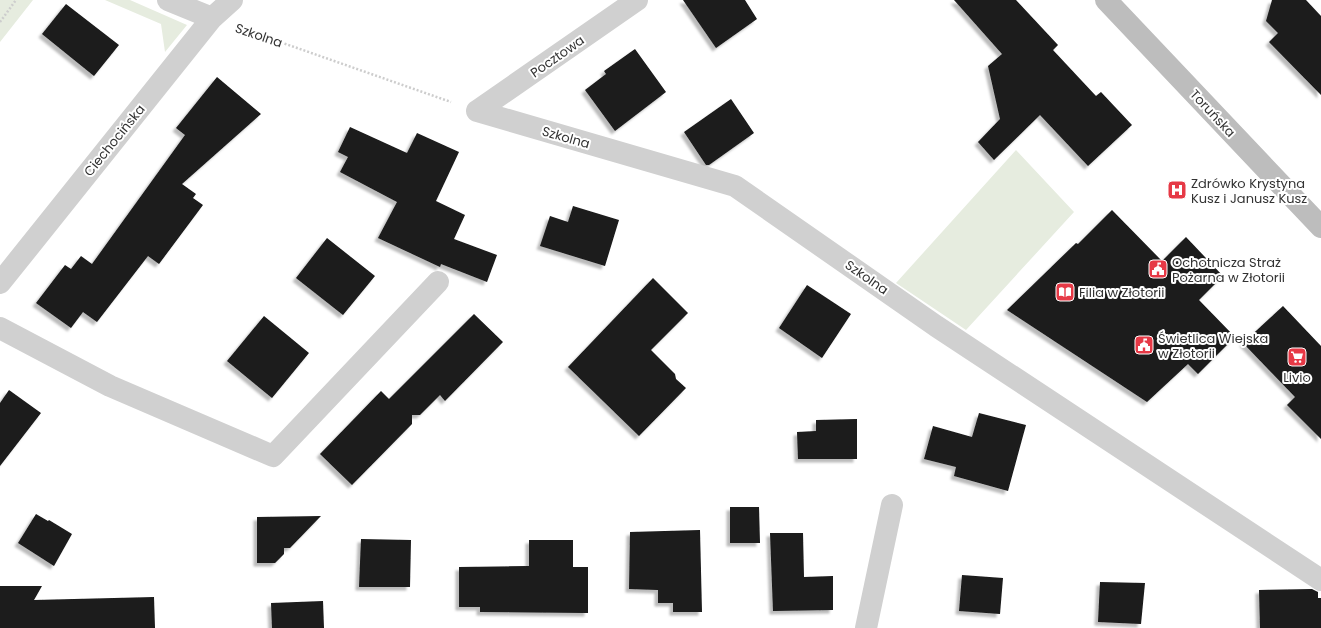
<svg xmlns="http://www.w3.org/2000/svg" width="1321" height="628" font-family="Poppins,sans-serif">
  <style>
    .green { fill: #e6ecdf }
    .building { fill: #1a1a1a; filter: url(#shadow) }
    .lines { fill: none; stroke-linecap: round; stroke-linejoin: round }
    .path { stroke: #cdcdcd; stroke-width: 2.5; stroke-dasharray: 2 2; stroke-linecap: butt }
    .street { stroke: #d0d0d0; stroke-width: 22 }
    .secondary { stroke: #bdbdbd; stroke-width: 22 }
    .labels { text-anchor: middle; stroke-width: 4; stroke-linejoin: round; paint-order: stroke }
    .street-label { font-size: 13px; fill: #333; stroke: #fff }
    .poi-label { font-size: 13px; fill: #333; stroke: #fff; text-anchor: start }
  </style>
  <defs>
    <filter id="shadow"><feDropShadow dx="-3.5" dy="3.5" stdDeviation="1" flood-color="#0004"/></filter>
  </defs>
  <rect width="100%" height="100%" fill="#fff"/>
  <path class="green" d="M 0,0 L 33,0 L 0,42 Z
    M 105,0 L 130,0 L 187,25 L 165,52 L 161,24 Z
    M 1016,150 L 1074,212 L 966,330 L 896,283 Z"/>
  <path class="building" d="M 683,0 L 745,0 L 757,19 L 716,48 Z
    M 954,0 L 1016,0 L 1058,45 L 1053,50 L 1096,96 L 1101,92 L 1132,125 L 1088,166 L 1040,115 L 994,160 L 978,142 L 1000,119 L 988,66 L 1002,54 Z
    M 1272,0 L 1306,0 L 1321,16 L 1321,95 L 1269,42 L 1278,33 L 1266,21 Z
    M 66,4 L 119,45 L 94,76 L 42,34 Z
    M 635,49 L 666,92 L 615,131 L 585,90 L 606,74 L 604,71 Z
    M 217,77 L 261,114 L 182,184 L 196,194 L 193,198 L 203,205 L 159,264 L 148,256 L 97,322 L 83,312 L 71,328 L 36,303 L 65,265 L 71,269 L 81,256 L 92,264 L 185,135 L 176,128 Z
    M 731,99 L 754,133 L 709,165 L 706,165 L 684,132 Z
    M 350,127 L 407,153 L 417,133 L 459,152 L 436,201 L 465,215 L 454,239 L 497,255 L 487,282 L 441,264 L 440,267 L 378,238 L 397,202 L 340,172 L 348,157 L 338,152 Z
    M 573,206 L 619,220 L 605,266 L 540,246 L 550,216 L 568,222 Z
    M 1112,210 L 1162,261 L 1186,237 L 1223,276 L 1199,300 L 1235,337 L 1198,374 L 1188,364 L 1147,402 L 1007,310 L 1076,243 L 1078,244 Z
    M 327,238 L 375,276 L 343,315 L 296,278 Z
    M 653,278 L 688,313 L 651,350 L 675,374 L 676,379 L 686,388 L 639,436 L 568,367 Z
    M 807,285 L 851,314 L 822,358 L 779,328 Z
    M 1283,306 L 1321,346 L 1321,439 L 1287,405 L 1295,397 L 1243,343 Z
    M 474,314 L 503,342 L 445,401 L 440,395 L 420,415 L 412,415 L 412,424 L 352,485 L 320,454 L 381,391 L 389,399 Z
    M 264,316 L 309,353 L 272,398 L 227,361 Z
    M 9,390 L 41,413 L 0,466 L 0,403 Z
    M 979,413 L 1026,425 L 1008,491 L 954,476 L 956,467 L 924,459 L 933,426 L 972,437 Z
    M 857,419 L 857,459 L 798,459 L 797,432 L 816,431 L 816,420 Z
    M 730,507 L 759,507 L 760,543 L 730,543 Z
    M 36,514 L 48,521 L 49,520 L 72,534 L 54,566 L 18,543 Z
    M 321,516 L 290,548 L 284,548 L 284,554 L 275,563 L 257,563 L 257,517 Z
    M 700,530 L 702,612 L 673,612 L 673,603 L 658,603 L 658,590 L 629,589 L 630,532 Z
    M 770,533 L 803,533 L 804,577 L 833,576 L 833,610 L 773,611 Z
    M 361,539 L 411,540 L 410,587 L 359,587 Z
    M 529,540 L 573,540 L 573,567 L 588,567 L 588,613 L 480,612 L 480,607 L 459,607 L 459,567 L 529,566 Z
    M 962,575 L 1003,578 L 1000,614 L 959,611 Z
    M 1100,582 L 1145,583 L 1141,624 L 1098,622 Z
    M 0,586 L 42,586 L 34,600 L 154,597 L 155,628 L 0,628 Z
    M 1312,589 L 1318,592 L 1318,598 L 1321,598 L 1321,628 L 1260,628 L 1259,590 Z
    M 323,601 L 324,628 L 272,628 L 271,603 Z"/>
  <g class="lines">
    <path class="path" d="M 0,22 L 16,0
      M 243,29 L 451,102"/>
    <path class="street" d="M 168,0 L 212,18
      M 477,111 L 735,186 L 936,326 L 1321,580
      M 477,111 L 637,0
      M 0,283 L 212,18 L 232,0
      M 0,328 L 110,386 L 273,456 L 438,282
      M 866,628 L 892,505"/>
    <path class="secondary" d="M 1106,0 L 1321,227"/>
  </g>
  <defs>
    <g id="hospital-square" transform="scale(1)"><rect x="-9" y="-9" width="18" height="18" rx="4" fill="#e63946" stroke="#fff"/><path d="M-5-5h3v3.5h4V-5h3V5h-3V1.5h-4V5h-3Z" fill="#fff"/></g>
    <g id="civic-square" transform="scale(1)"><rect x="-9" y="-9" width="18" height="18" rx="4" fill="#e63946" stroke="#fff"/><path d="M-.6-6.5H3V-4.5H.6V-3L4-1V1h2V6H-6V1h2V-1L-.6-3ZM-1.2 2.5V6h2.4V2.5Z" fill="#fff"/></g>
    <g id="library-square" transform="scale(1)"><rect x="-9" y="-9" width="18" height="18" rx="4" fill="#e63946" stroke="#fff"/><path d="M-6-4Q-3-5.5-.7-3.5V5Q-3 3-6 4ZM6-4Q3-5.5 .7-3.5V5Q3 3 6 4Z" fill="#fff"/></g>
    <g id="supermarket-square" transform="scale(1)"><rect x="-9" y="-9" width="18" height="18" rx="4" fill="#e63946" stroke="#fff"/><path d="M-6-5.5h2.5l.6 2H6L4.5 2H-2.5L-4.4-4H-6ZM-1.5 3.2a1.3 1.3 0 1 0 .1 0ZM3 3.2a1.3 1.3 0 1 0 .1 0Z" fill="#fff"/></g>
  </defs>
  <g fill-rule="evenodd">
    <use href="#hospital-square" x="1177" y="190"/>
    <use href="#civic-square" x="1158" y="269"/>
    <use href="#library-square" x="1065" y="292"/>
    <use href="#civic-square" x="1144" y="345"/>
    <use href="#supermarket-square" x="1297" y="357"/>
  </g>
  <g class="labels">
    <g class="street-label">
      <text transform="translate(259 35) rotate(19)" y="5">Szkolna</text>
      <text transform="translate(557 56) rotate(-35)" y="5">Pocztowa</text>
      <text transform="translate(1213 113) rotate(47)" y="5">Toruńska</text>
      <text transform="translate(566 137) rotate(16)" y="5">Szkolna</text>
      <text transform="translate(114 140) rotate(-51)" y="5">Ciechocińska</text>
      <text transform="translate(867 277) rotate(35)" y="5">Szkolna</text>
    </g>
    <g class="poi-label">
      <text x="1191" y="188">Zdrówko Krystyna<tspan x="1191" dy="15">Kusz i Janusz Kusz</tspan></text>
      <text x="1172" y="267">Ochotnicza Straż<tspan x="1172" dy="15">Pożarna w Złotorii</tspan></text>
      <text x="1079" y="297">Filia w Złotorii</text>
      <text x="1158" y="343">Świetlica Wiejska<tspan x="1158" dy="15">w Złotorii</tspan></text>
      <text x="1297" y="382" text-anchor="middle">Livio</text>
    </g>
  </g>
</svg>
